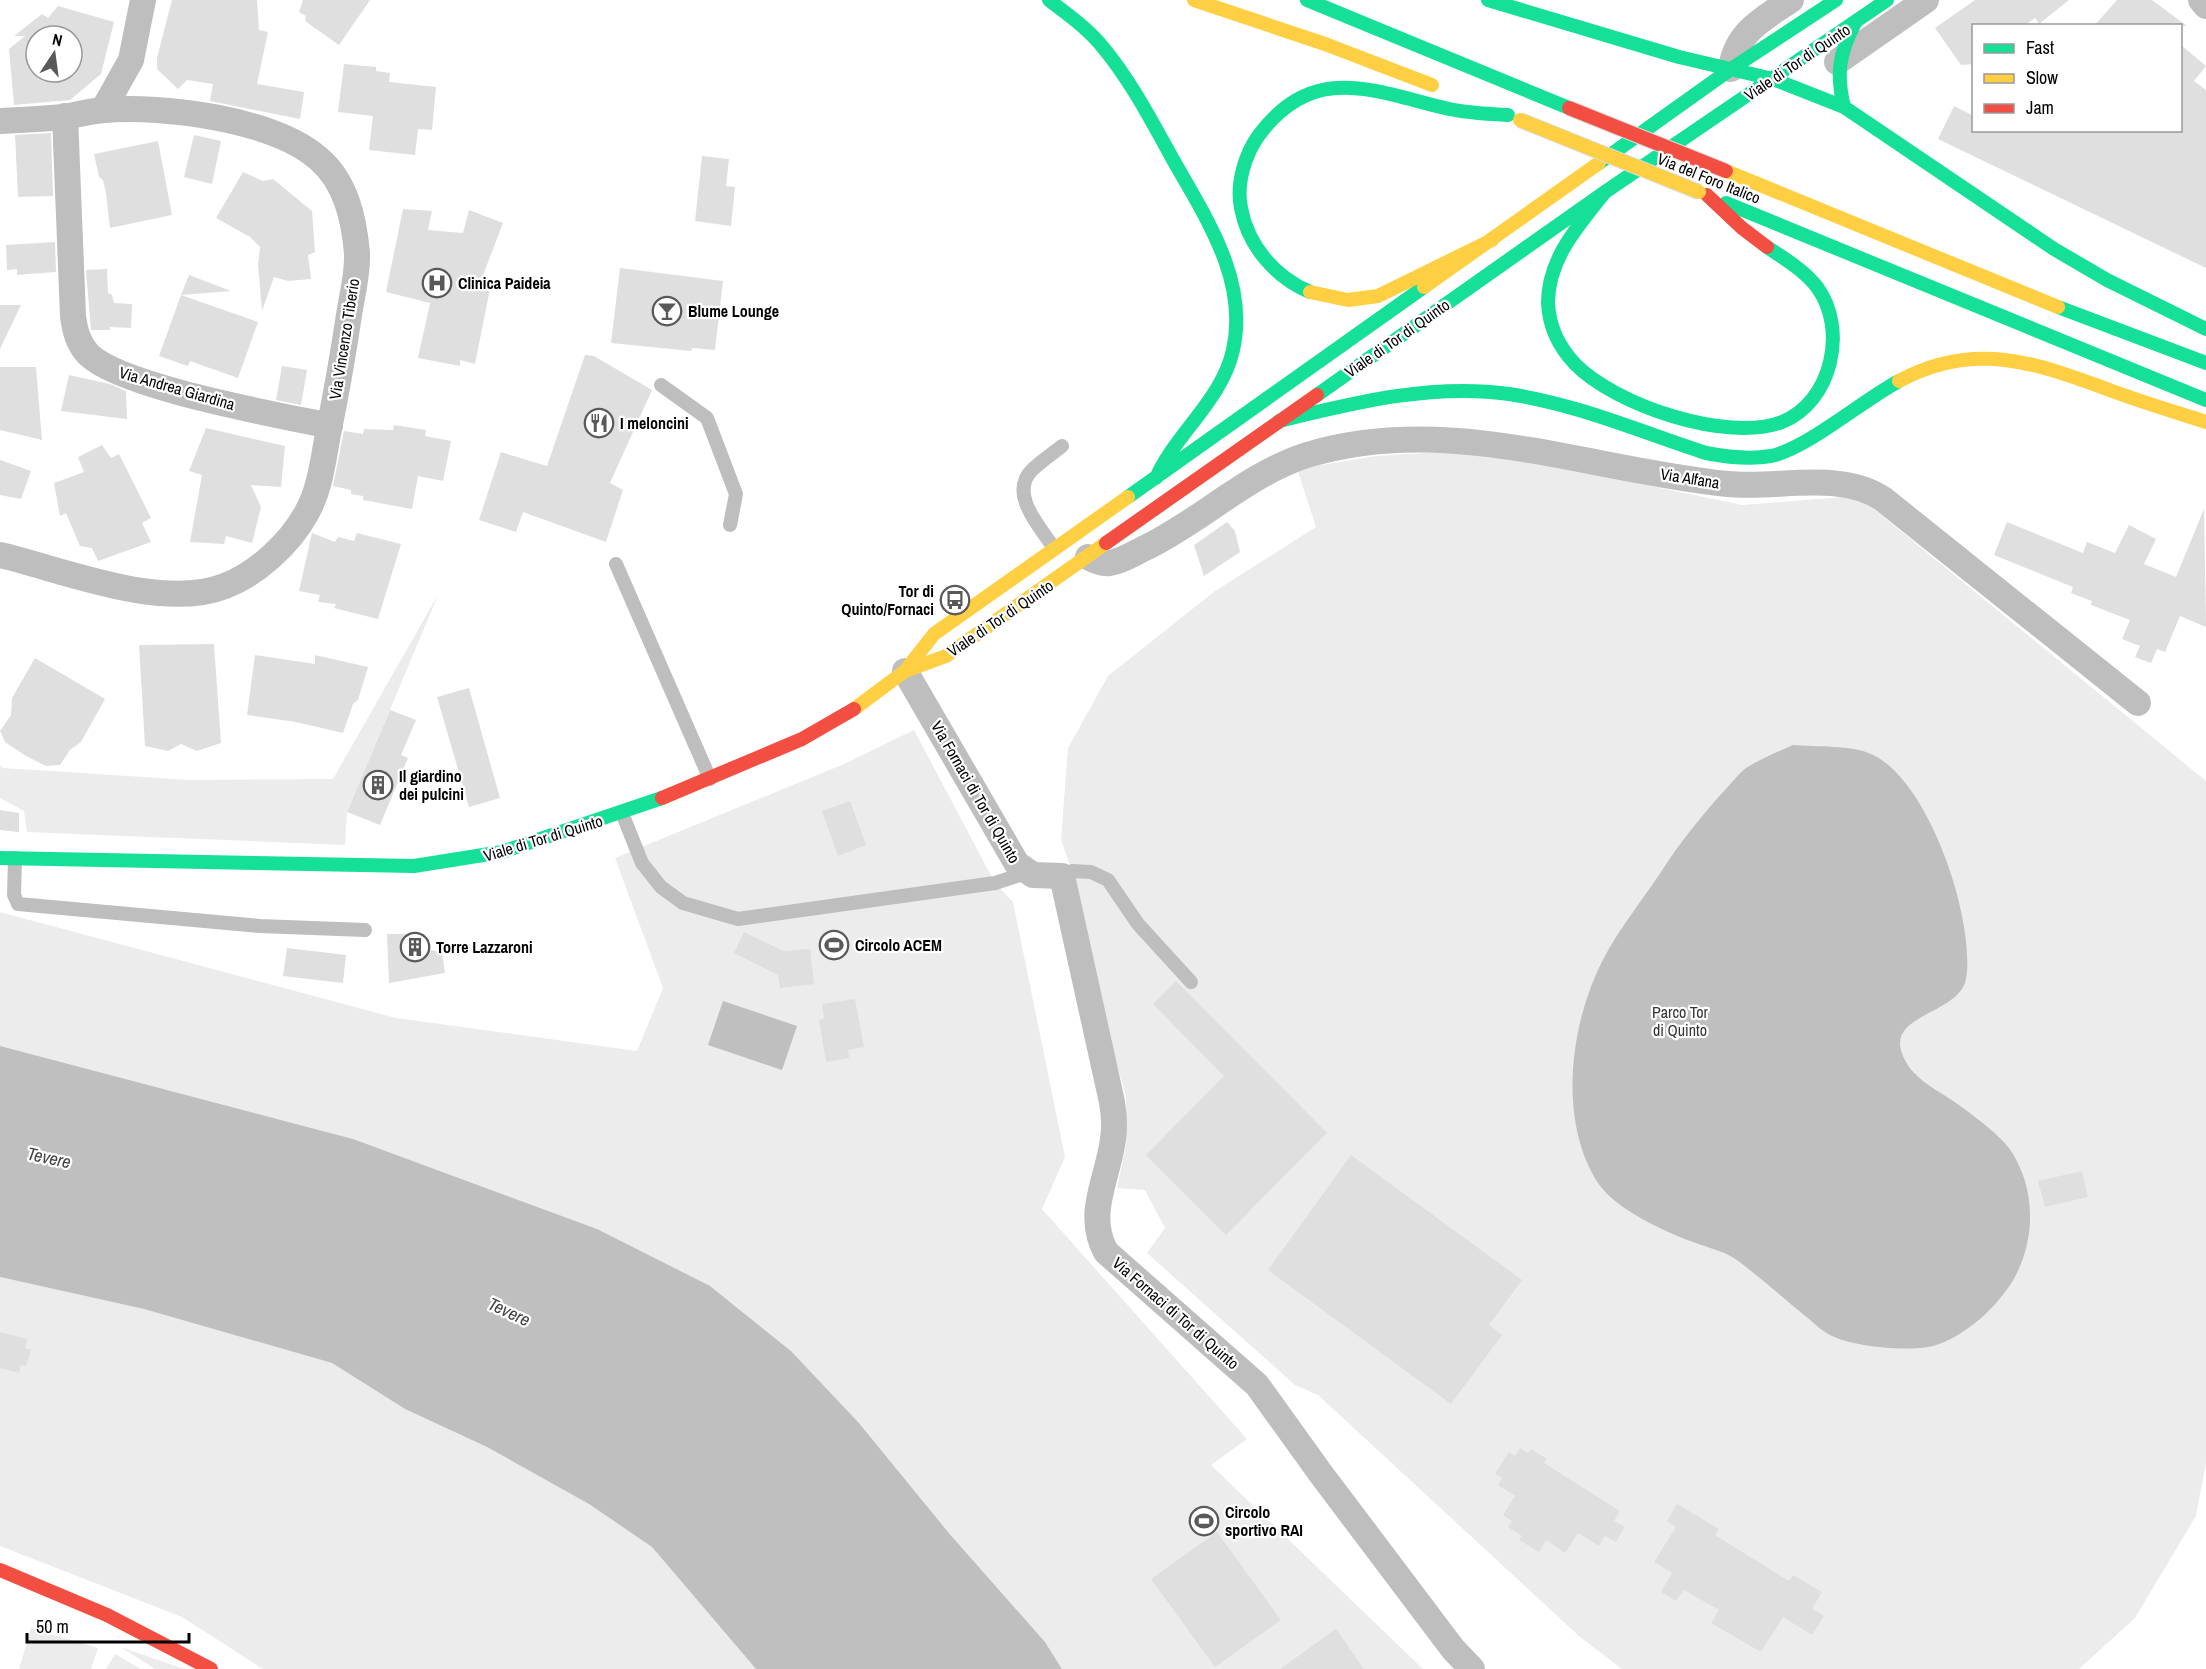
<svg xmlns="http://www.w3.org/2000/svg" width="2206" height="1669" font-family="'Archivo Narrow',sans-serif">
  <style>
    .green { fill: #ececec }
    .water { fill: #bfbfbf }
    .building { fill: #dfdfdf; fill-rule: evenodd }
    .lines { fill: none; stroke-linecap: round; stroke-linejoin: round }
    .lane { stroke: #bebebe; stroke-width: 14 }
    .street { stroke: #bebebe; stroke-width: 26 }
    .fast { stroke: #16e098; stroke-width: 14 }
    .slow { stroke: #ffcf43; stroke-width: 14 }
    .jam { stroke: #f24e42; stroke-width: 14 }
    .slow-bridge-casing { stroke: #dbdbdb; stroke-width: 16; stroke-linecap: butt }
    .jam-bridge-casing { stroke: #dbdbdb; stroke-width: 16; stroke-linecap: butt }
    .slow-bridge { stroke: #ffcf43; stroke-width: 14 }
    .jam-bridge { stroke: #f24e42; stroke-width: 14 }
    .labels { text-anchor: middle; stroke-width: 4.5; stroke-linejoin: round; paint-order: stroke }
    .street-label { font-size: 16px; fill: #000; stroke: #fff }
    .poi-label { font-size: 16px; font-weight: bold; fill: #000; stroke: #fff; text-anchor: start }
    .park-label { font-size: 16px; fill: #333; stroke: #fff }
    .water-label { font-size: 18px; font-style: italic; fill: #444; stroke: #fff }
  </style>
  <rect width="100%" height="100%" fill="#fff"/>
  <path class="green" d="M 1440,452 L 1495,457 L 1554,466 L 1742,505 L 1843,497 L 1864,501 L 2206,781 L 2206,1462 L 2196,1516 L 2135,1618 L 2079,1669 L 1622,1669 L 1580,1637 L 1318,1395 L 1295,1385 L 1147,1253 L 1165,1228 L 1145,1190 L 1117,1188 L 1126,1145 L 1126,1096 L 1105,1024 L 1072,871 L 1061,840 L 1068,748 L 1108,676 L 1215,591 L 1316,527 L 1297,469 L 1376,456 Z
    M 439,593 L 347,812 L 345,845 L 27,832 L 24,811 L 0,798 L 0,765 L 3,768 L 190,780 L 333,779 Z
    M 914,730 L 995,883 L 1013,902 L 1065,1157 L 1042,1209 L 1247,1439 L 1211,1465 L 1423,1669 L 1062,1669 L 1045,1642 L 948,1532 L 859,1423 L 791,1351 L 728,1300 L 0,1049 L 0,912 L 396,1018 L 637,1051 L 663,988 L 615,858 L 844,764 Z
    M 0,1277 L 144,1309 L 332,1363 L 405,1409 L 487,1447 L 590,1504 L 652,1547 L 756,1669 L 263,1669 L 182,1617 L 0,1546 Z
    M 31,1628 L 98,1648 L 91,1669 L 19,1669 Z
    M 121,1647 L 184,1669 L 155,1669 Z
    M 115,1654 L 141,1669 L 106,1669 Z"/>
  <path class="water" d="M 1793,745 C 1815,747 1852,745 1871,754 C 1929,779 1976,921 1966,979 C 1960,1013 1891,1014 1901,1050 C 1909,1080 1940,1090 1963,1108 C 1978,1119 1998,1134 2009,1148 C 2035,1185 2036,1234 2017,1273 C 2002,1303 1966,1337 1933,1346 C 1907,1352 1853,1347 1830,1335 C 1822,1331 1815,1324 1809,1319 C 1786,1300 1764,1281 1741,1263 C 1728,1252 1709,1248 1693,1242 C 1665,1232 1615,1209 1598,1183 C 1557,1119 1570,1021 1605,956 C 1621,926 1644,898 1663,869 C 1681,841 1700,818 1722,793 C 1730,785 1737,775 1746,768 C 1760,759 1778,752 1793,745 Z
    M 723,1001 L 797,1026 L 782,1070 L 708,1045 Z
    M 0,1046 L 353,1139 L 597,1229 L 710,1286 L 791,1351 L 859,1423 L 948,1532 L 1045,1642 L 1062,1669 L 756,1669 L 652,1547 L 589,1504 L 487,1447 L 405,1409 L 332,1363 L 144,1309 L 0,1277 Z"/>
  <path class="building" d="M 172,0 L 257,0 L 259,30 L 268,32 L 257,84 L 304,92 L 300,119 L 210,101 L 213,84 L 187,80 L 178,89 L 157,69 L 157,58 Z
    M 303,0 L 370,0 L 339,45 L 305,21 L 306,16 L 299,12 Z
    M 1975,0 L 2069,0 L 2039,24 L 2035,18 L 2024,26 L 1974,26 L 1974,64 L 1961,65 L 1935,28 Z
    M 2117,0 L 2152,0 L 2187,26 L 2094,26 Z
    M 58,6 L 114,22 L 101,74 L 70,100 L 14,105 L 9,49 L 25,36 L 14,36 L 42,14 L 48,18 ZM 36,36 L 72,36 L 72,72 L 36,72 Z
    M 2181,45 L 2206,66 L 2194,81 L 2206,90 L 2206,268 L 1938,139 L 1954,106 L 1974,116 L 1974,130 L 2181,130 Z
    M 344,64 L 376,67 L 376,71 L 390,73 L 389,82 L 436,87 L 432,130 L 418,129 L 415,155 L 369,150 L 373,116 L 338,112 Z
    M 51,133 L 53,196 L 18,197 L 15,135 Z
    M 194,135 L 221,141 L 212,184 L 184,177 Z
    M 158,141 L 172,215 L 110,228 L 106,193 L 103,180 L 99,177 L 94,154 Z
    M 702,156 L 729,159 L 726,186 L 735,187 L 731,226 L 695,221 Z
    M 243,172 L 263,181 L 273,179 L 312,211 L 315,252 L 308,255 L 311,279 L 288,281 L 274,277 L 262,311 L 258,265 L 260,247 L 250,237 L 216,218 Z
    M 403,209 L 432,211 L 428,230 L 463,233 L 469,210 L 503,223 L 483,275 L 488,278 L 485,288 L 490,289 L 475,364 L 460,360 L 460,366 L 418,358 L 430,303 L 386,292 Z
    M 55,242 L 56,272 L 17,275 L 17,269 L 7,270 L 6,245 Z
    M 620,268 L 723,281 L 715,350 L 692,348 L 691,351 L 611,343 Z
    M 107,269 L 108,293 L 112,295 L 114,303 L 132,304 L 131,328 L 110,327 L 110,330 L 91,330 L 86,270 Z
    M 189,275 L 231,291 L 181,295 Z
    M 181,295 L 258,322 L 238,378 L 190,361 L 188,366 L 159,356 Z
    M 0,305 L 21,305 L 0,349 Z
    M 585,355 L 594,356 L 652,390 L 610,483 L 623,490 L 606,542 L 523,512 L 516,532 L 479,520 L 501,452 L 547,466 Z
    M 282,366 L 307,370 L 301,405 L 276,400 Z
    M 0,367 L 36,367 L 42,440 L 0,430 Z
    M 69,375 L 110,384 L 126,391 L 127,419 L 61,411 Z
    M 394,425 L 426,430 L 425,436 L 451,441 L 443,481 L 418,476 L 412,509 L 363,500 L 363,496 L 351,494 L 351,490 L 333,486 L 344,431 L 363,434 L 364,429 L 393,430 Z
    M 206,428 L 285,446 L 281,487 L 251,485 L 261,507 L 252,543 L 226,536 L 224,544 L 190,542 L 202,475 L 189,471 Z
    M 102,445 L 111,458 L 119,454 L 151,518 L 142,523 L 151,542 L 98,561 L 92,548 L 80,546 L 66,513 L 60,516 L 54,483 L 84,472 L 78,457 Z
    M 0,460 L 31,471 L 21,499 L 0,495 Z
    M 2204,509 L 2206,627 L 2180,616 L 2165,652 L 2157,649 L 2151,663 L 2135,657 L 2140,646 L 2122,639 L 2130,620 L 2091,605 L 2092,601 L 2071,593 L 2073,587 L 1994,555 L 2007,522 L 2083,553 L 2087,542 L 2115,553 L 2129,525 L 2156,539 L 2144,564 L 2176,577 Z
    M 1227,522 L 1235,531 L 1240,552 L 1204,576 L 1194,545 Z
    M 312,533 L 335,542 L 338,537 L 354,541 L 357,533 L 401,544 L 378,619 L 334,608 L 336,604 L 318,602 L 320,595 L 299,591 Z
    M 214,644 L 221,743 L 197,751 L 181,744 L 168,751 L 145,746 L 139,645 Z
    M 255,655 L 315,664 L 315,655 L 368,667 L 358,700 L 353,704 L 343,733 L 296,722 L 247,715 Z
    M 35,658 L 105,699 L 81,742 L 70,750 L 60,765 L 46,766 L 26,756 L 5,742 L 0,731 L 11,715 L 12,698 Z
    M 469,688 L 500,798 L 469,807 L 437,697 Z
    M 390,710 L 416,720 L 401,755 L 408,758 L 380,825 L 347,812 Z
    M 850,801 L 866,845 L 838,856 L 822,811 Z
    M 0,810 L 19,813 L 19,832 L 0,830 Z
    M 744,932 L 783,951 L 810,949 L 814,984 L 780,988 L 778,975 L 734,953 Z
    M 387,934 L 424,934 L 430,950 L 442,952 L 445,973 L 389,983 Z
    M 287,948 L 346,955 L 343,983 L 283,976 Z
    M 1176,981 L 1327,1133 L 1226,1235 L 1146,1155 L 1224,1076 L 1153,1004 Z
    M 855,999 L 864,1047 L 848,1050 L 849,1058 L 826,1062 L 819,1020 L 824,1019 L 822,1004 Z
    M 1351,1155 L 1522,1280 L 1489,1325 L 1502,1335 L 1451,1404 L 1268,1270 Z
    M 2082,1171 L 2088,1197 L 2045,1207 L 2038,1181 Z
    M 0,1332 L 27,1339 L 25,1348 L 31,1350 L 26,1366 L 21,1365 L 19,1373 L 0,1368 Z
    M 1520,1448 L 1528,1453 L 1531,1449 L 1547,1459 L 1544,1463 L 1620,1511 L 1614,1521 L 1625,1527 L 1616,1542 L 1605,1536 L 1599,1546 L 1578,1533 L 1565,1553 L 1546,1540 L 1539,1552 L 1519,1540 L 1522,1536 L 1508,1527 L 1512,1521 L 1503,1515 L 1515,1496 L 1498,1485 L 1502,1478 L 1495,1474 L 1509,1452 L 1515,1456 Z
    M 1677,1504 L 1719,1529 L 1715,1535 L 1789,1581 L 1793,1575 L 1822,1592 L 1812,1609 L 1824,1616 L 1812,1635 L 1783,1617 L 1761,1652 L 1711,1623 L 1719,1610 L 1684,1590 L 1676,1601 L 1661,1592 L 1672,1573 L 1654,1562 L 1676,1527 L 1667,1521 Z
    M 1217,1532 L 1281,1620 L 1215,1667 L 1151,1579 Z
    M 1336,1629 L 1364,1669 L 1280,1669 Z"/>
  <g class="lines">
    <path class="lane" d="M 661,385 L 707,418 L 736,494 L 730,525
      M 1054,548 C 1041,528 1008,494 1032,470 C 1041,461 1052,454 1062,446
      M 616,564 L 710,779
      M 622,813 L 642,863 L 661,887 L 683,903 L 738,919 L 995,883 L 1026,873
      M 15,858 L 14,895 L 18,904 L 260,926 L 365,930
      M 1062,876 L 1072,871 L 1091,872 L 1108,880 L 1138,924 L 1191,982"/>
    <path class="street" d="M 2201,0 L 2206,6
      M 1837,62 L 1926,0
      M 1731,69 C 1736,32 1763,19 1791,0
      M 103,110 L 131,60 L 143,0
      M 65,116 L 73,316 C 75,331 78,343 88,354 C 120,387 279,415 330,426
      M 0,121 C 21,120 42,119 63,117 C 76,115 90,111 104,110 C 163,105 274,119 319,159 C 346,182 354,219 357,253 C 358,274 352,295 349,315 C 343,355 336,395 328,434 C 323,461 320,490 306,514 C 290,543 257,574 225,586 C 161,611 64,570 0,555
      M 1088,557 C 1095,561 1102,564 1110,563 C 1123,561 1134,553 1147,547 C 1202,520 1248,474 1307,455 C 1448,412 1588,470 1728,484 C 1778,489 1840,470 1883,499 L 2138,703
      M 905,671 L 1017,864 L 1033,875 L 1062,876 L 1112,1102 C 1114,1114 1115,1126 1113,1139 C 1108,1179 1085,1214 1106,1252 L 1257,1385 L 1321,1474 L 1453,1649 L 1472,1669"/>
    <path class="fast" d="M 1049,0 C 1067,14 1086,27 1101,45 C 1129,78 1150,118 1171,156 C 1204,215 1249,279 1233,350 C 1222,400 1176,433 1156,478
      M 1307,0 L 1569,108
      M 1488,0 L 1679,57 L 1773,79 L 1844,107 L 2054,249 L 2107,280 L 2206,329
      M 1844,107 C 1836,74 1839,53 1855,23
      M 1599,163 L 1731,69 L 1836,0
      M 1605,192 C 1579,225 1548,258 1548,303 C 1549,326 1559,347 1575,364 C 1615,405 1727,443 1782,422 C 1832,402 1848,329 1817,287 C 1804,270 1785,259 1767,247
      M 1726,203 L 2206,400
      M 1310,292 C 1275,277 1248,246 1241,208 C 1236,184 1245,154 1259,135 C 1313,62 1373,91 1445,108 C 1465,113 1487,114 1508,115
      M 2058,307 L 2206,363
      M 1317,395 L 1605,192 L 1887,0
      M 1279,421 C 1353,403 1432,383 1509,394 C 1577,404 1641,432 1706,453 C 1727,457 1749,460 1771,456 C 1808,448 1863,400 1899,381
      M 1128,497 L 1424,287
      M 0,858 L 414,866 L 502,852 L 662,798"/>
    <path class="slow" d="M 1194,0 L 1325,44 L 1432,85
      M 1726,171 L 2058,307
      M 1424,287 L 1599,163
      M 1310,292 L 1348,300 L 1378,296 L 1492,240
      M 1899,381 C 1976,339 2039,364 2115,392 C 2145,403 2175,412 2206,422
      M 905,671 L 946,656 L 1106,543
      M 854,709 L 905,671 L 934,634 L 1128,497"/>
    <path class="jam" d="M 1707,195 L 1742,228 L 1767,247
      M 1106,543 L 1317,395
      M 662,798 L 802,739 L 854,709
      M 0,1570 L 107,1615 L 211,1669"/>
    <g class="slow-bridge-casing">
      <path id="slow-bridge" d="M 1520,120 L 1699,192"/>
    </g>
    <g class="jam-bridge-casing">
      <path id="jam-bridge" d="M 1569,108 L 1726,171"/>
    </g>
    <use href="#slow-bridge" class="slow-bridge"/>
    <use href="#jam-bridge" class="jam-bridge"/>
  </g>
  <defs>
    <g id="hospital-ring" transform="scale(1.5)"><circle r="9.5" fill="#fff" stroke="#595959" stroke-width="1.5"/><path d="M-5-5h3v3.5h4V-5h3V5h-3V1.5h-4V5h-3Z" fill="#595959"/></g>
    <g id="bar-ring" transform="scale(1.5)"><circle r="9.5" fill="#fff" stroke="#595959" stroke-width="1.5"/><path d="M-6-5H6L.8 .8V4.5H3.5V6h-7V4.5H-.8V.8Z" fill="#595959"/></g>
    <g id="restaurant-ring" transform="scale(1.5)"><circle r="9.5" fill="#fff" stroke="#595959" stroke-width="1.5"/><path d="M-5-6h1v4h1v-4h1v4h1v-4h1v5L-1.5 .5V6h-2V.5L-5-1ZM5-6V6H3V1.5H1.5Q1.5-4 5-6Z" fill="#595959"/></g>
    <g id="bus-ring" transform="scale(1.5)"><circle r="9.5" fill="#fff" stroke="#595959" stroke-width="1.5"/><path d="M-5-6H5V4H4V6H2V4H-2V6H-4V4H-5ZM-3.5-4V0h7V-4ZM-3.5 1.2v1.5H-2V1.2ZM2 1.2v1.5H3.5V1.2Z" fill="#595959"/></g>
    <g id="building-ring" transform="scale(1.5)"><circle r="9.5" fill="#fff" stroke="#595959" stroke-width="1.5"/><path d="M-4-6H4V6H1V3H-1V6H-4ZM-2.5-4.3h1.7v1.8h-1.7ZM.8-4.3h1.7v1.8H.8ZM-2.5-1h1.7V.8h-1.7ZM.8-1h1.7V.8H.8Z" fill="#595959"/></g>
    <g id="stadium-ring" transform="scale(1.5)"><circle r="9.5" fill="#fff" stroke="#595959" stroke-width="1.5"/><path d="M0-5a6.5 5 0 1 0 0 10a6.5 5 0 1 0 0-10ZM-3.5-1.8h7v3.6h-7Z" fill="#595959"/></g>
  </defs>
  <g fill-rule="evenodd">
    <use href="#hospital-ring" x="437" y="283"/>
    <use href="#bar-ring" x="667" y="311"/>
    <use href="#restaurant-ring" x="599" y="423"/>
    <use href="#bus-ring" x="955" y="600"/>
    <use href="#building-ring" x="378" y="785"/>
    <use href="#stadium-ring" x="834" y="945"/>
    <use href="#building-ring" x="415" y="947"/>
    <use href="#stadium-ring" x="1204" y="1521"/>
  </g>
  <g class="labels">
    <g class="street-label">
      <text transform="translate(1797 62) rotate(-34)" y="6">Viale di Tor di Quinto</text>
      <text transform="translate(1709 178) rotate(22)" y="6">Via del Foro Italico</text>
      <text transform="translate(1397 338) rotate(-35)" y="6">Viale di Tor di Quinto</text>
      <text transform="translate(344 339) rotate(-81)" y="6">Via Vincenzo Tiberio</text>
      <text transform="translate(177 388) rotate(16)" y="6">Via Andrea Giardina</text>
      <text transform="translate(1690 478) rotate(9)" y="6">Via Alfana</text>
      <text transform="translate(1000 618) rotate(-34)" y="6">Viale di Tor di Quinto</text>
      <text transform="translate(976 792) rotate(60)" y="6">Via Fornaci di Tor di Quinto</text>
      <text transform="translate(543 838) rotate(-17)" y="6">Viale di Tor di Quinto</text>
      <text transform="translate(1176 1313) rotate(41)" y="6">Via Fornaci di Tor di Quinto</text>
    </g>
    <g class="poi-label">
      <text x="458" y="289">Clinica Paideia</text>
      <text x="688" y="317">Blume Lounge</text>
      <text x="620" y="429">I meloncini</text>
      <text x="934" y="597" text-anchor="end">Tor di<tspan x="934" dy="18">Quinto/Fornaci</tspan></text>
      <text x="399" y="782">Il giardino<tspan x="399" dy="18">dei pulcini</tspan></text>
      <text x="855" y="951">Circolo ACEM</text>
      <text x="436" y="953">Torre Lazzaroni</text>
      <text x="1225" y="1518">Circolo<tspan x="1225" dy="18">sportivo RAI</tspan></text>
    </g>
    <g class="park-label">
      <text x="1680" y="1018">Parco Tor<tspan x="1680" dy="18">di Quinto</tspan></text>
    </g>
    <g class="water-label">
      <text transform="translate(49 1158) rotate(12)" y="6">Tevere</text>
      <text transform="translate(509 1312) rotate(25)" y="6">Tevere</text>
    </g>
  </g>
  <rect x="1972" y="24" width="210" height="108" fill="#ffffff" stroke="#999999" stroke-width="1.5"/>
  <rect x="1984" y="44" width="30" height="9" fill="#16e098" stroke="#999999" stroke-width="1.5"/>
  <text x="2026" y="54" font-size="18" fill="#000000">Fast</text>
  <rect x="1984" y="74" width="30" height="9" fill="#ffcf43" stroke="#999999" stroke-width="1.5"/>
  <text x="2026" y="84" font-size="18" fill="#000000">Slow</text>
  <rect x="1984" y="104" width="30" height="9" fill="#f24e42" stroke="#999999" stroke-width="1.5"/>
  <text x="2026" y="114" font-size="18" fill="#000000">Jam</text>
  <g transform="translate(54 54) rotate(13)"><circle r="28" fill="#ffffff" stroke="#999999" stroke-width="1.5"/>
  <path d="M0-4.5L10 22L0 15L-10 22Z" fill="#595959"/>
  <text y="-9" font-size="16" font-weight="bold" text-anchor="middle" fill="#000000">N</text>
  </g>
  <path d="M27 1633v9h162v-9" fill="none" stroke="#000000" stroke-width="3"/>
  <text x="36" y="1633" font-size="18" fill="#000000" stroke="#ffffff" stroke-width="4.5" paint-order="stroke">50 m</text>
</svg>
